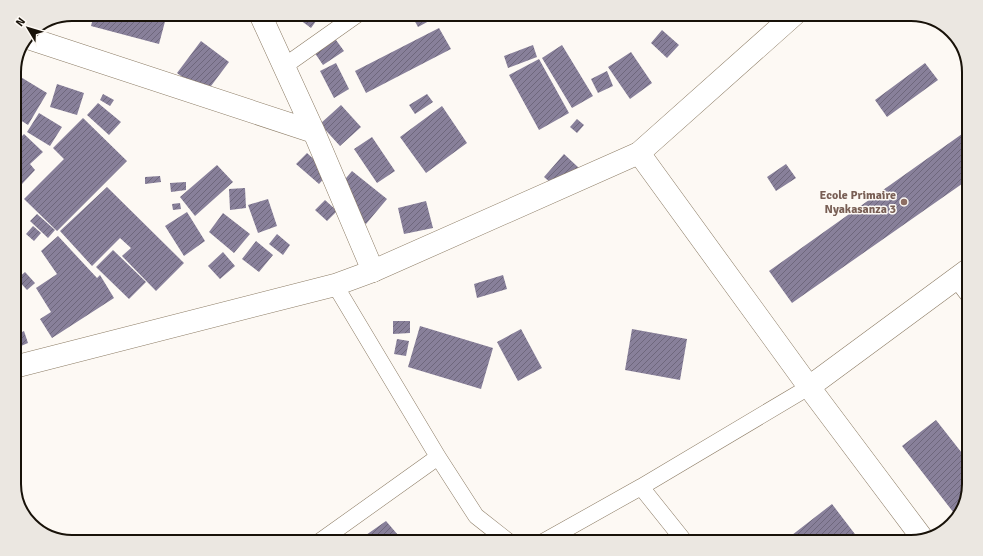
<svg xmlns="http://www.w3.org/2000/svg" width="983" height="556" font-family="Signika,sans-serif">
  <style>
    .building { fill: url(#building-hatch) }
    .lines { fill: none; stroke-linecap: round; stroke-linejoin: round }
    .lane-casing { stroke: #8c7c65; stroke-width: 17 }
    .street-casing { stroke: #8c7c65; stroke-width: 23 }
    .secondary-casing { stroke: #8c7c65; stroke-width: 23 }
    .lane { stroke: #fff; stroke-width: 16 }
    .street { stroke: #fff; stroke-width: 22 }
    .secondary { stroke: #fff; stroke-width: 22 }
    .education-dot { fill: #8d6e63; stroke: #fdf9f4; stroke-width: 1.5 }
    .labels { text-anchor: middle; stroke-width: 3; stroke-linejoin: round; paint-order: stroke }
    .education-label { font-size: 12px; font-weight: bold; fill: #785e54; stroke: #fdf9f4; text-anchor: end }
    .rim { fill: none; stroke: #181209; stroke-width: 2 }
  </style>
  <defs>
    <pattern id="building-hatch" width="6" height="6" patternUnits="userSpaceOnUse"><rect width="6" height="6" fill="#88809a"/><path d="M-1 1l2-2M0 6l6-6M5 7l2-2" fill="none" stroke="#6e677c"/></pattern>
  </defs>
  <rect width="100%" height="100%" fill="#fdf9f4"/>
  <path class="building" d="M 94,14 L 167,14 L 159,44 L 91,26 Z
    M 298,14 L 316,14 L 319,17 L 311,28 L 296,17 Z
    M 411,14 L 442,14 L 418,27 Z
    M 439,28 L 451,49 L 366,93 L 355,71 Z
    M 328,29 L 344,51 L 323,65 L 308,43 Z
    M 662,30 L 679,45 L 667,58 L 651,43 Z
    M 201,41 L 229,62 L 205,94 L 177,73 Z
    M 533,45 L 537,57 L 508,68 L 504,56 Z
    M 562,45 L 593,96 L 572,108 L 542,58 Z
    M 631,52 L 652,83 L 630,99 L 608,67 Z
    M 539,59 L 569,113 L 539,130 L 509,75 Z
    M 336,63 L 349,89 L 334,98 L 320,71 Z
    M 925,63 L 938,80 L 887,117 L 875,100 Z
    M 607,71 L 613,86 L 598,93 L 591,79 Z
    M 19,76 L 47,93 L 28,125 L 14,116 L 14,85 Z
    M 57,84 L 84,93 L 77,115 L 50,107 Z
    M 103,94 L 114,100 L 110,106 L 100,100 Z
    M 427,94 L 433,102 L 415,114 L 409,105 Z
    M 98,103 L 121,122 L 109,135 L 87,115 Z
    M 341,105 L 361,127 L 340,146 L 320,124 Z
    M 442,106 L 467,143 L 426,173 L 400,137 Z
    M 39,113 L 62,127 L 50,146 L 27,132 Z
    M 83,118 L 127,161 L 57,231 L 24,199 L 64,159 L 53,148 Z
    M 577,119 L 584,125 L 577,133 L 570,127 Z
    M 969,129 L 969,179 L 792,303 L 769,271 Z
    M 24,134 L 43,152 L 30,164 L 35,170 L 22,184 L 14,177 L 14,144 Z
    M 372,137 L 395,171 L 377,183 L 354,149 Z
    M 307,153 L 329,173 L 319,184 L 296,164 Z
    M 564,154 L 579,168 L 559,190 L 544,177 Z
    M 786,164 L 796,178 L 776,191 L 767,177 Z
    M 217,165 L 233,182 L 195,216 L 180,197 Z
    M 352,171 L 387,199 L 366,224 L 331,196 Z
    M 160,176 L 161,182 L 145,184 L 145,177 Z
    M 186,182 L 186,190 L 171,192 L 170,183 Z
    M 107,187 L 184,263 L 156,291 L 122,256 L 131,248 L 120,238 L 92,266 L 60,231 Z
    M 245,188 L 246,208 L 230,210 L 229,189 Z
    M 268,199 L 277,226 L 258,233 L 248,205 Z
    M 325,200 L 337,211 L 327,221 L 315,210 Z
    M 426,201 L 433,228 L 404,234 L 398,208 Z
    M 180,203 L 181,209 L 173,210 L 172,204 Z
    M 187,212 L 205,241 L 184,256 L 165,226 Z
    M 223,213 L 250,234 L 234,253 L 209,232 Z
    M 37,214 L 55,230 L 48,238 L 30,221 Z
    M 33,226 L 41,233 L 34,241 L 26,234 Z
    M 277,234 L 290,245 L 283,255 L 269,244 Z
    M 58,236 L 97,278 L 100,275 L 114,298 L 52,338 L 40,319 L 51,312 L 36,288 L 57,274 L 41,251 Z
    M 256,241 L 273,255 L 259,272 L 242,259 Z
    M 113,250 L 146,282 L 129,299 L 96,267 Z
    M 223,252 L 235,266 L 220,279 L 208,266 Z
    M 25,272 L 35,283 L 27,290 L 17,279 Z
    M 503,275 L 507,289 L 477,298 L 474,284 Z
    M 393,321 L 410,321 L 410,333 L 393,334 Z
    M 420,326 L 493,348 L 481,389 L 408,367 Z
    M 521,329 L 542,368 L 518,381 L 497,342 Z
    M 632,329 L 687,339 L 680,380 L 625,370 Z
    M 24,331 L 28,343 L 14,349 L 14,336 Z
    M 397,339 L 409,341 L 406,356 L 394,354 Z
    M 936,420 L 969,462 L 969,484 L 961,513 L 957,517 L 902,446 Z
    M 832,504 L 861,542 L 783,542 Z
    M 386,521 L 404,542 L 356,542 Z"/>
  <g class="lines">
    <g class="lane-casing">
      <path id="lane" d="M 283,67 L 358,14
        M 956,279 L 969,296
        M 335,285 L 438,457 L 476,516 L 509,542
        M 641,487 L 685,542
        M 319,542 L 438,457
        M 543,542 L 641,487 L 809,387"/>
    </g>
    <g class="street-casing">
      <path id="street" d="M 260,14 L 314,132
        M 28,38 L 314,132 L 373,271
        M 639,153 L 809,387 L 923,539
        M 809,387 L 969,269"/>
    </g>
    <g class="secondary-casing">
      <path id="secondary" d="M 14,367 L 335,285 L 373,271 L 639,153 L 795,14"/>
    </g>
    <use href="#lane" class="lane"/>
    <use href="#street" class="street"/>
    <use href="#secondary" class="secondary"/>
  </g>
  <circle class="education-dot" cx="904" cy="202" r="4"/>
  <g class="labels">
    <g class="education-label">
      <text x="896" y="199">Ecole Primaire<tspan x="896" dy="14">Nyakasanza 3</tspan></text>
    </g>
  </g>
  <path d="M0 0H983V556H0ZM72 21H911A51 51 0 0 1 962 72V484A51 51 0 0 1 911 535H72A51 51 0 0 1 21 484V72A51 51 0 0 1 72 21Z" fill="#ebe7e1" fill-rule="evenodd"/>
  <path class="rim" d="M72 21H911A51 51 0 0 1 962 72V484A51 51 0 0 1 911 535H72A51 51 0 0 1 21 484V72A51 51 0 0 1 72 21Z"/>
  <g transform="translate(28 28) rotate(308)" stroke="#fdf9f4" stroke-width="3" paint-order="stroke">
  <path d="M0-3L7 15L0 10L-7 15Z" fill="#181209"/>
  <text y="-6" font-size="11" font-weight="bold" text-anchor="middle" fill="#181209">N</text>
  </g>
</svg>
